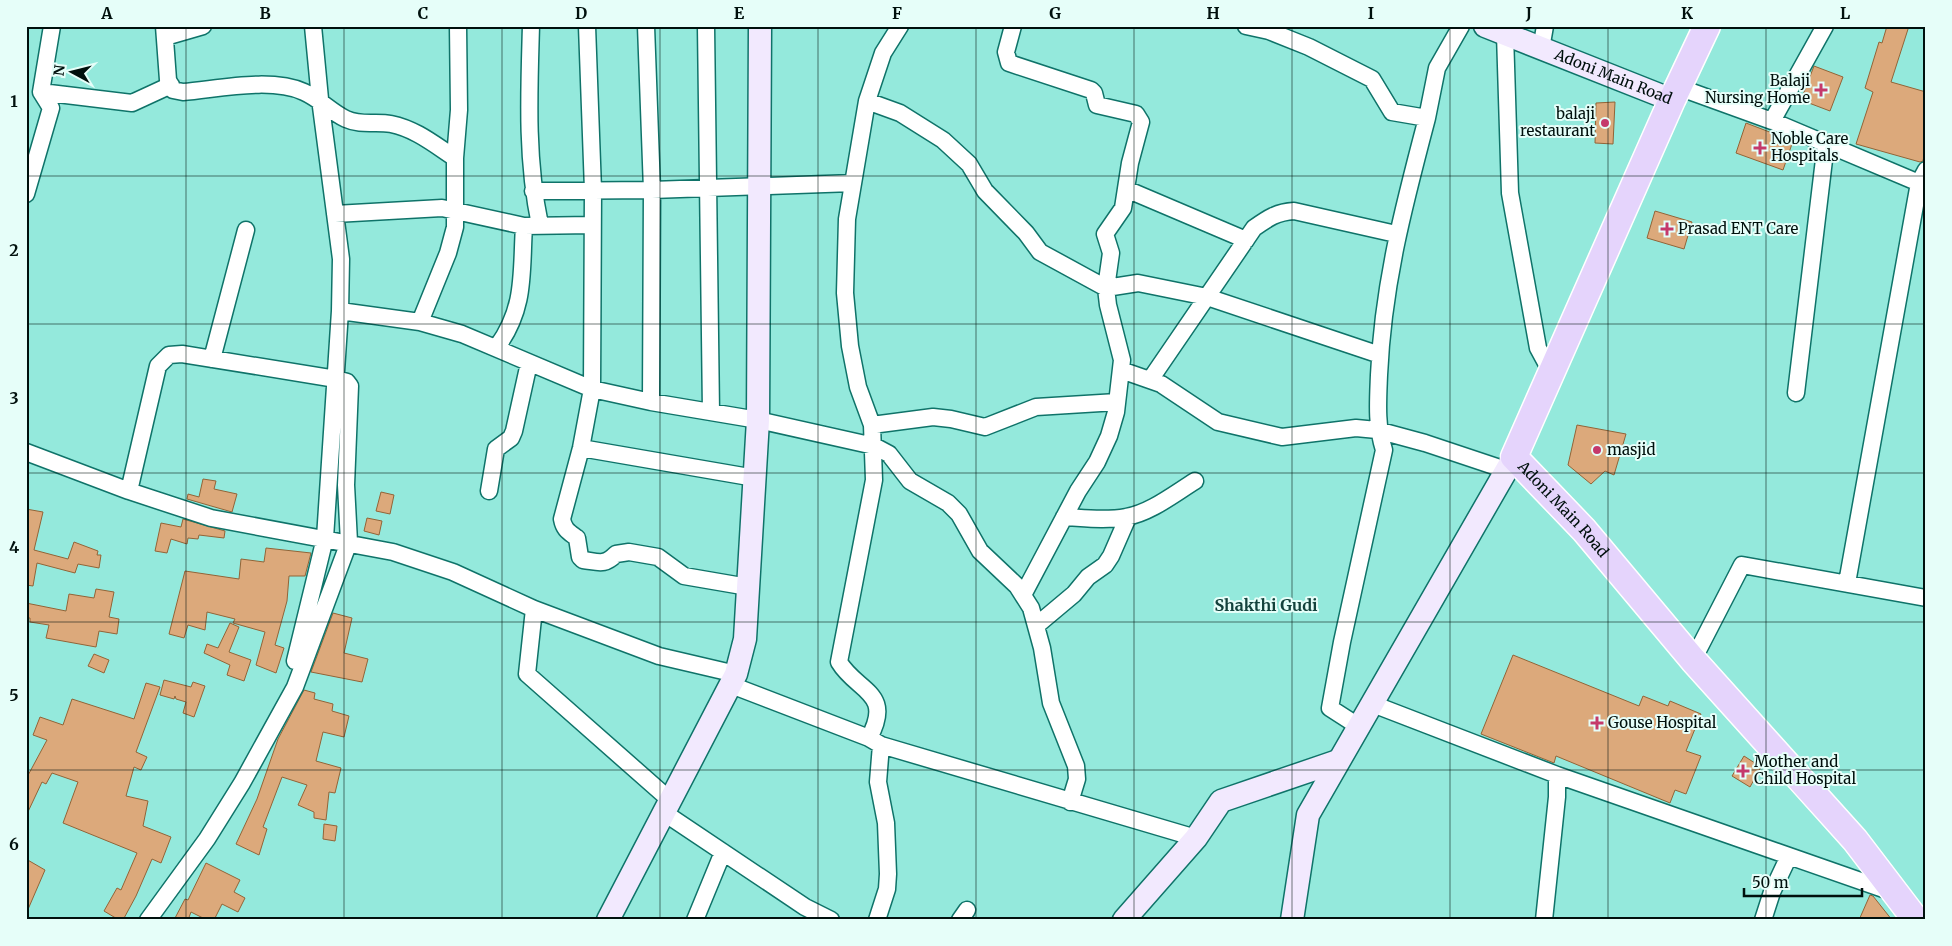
<svg xmlns="http://www.w3.org/2000/svg" width="1952" height="946" font-family="Merriweather,serif">
  <style>
    .building { fill: #dca97b; stroke: #926437 }
    .lines { fill: none; stroke-linecap: round; stroke-linejoin: round }
    .street-casing { stroke: #0f7369; stroke-width: 19 }
    .secondary-casing { stroke: #0f7369; stroke-width: 25 }
    .primary-casing { stroke: #fff; stroke-width: 29 }
    .street { stroke: #fff; stroke-width: 16 }
    .secondary { stroke: #f2e9fe; stroke-width: 22 }
    .primary { stroke: #e5d4fc; stroke-width: 26 }
    .grid { fill: none; stroke: #00100d; stroke-width: 1; stroke-opacity: 0.55 }
    .poi-dot { fill: #c5396b; stroke: #e6fef9; stroke-width: 2 }
    .labels { text-anchor: middle; stroke-width: 4; stroke-linejoin: round; paint-order: stroke }
    .street-label { font-size: 15px; fill: #00100d; stroke: #e6fef9 }
    .poi-label { font-size: 15px; fill: #00100d; stroke: #e6fef9; text-anchor: start }
    .neighbourhood-label { font-size: 16px; font-weight: bold; fill: #13423c; stroke: #e6fef9 }
    .neatline { fill: none; stroke: #00100d; stroke-width: 2 }
    .grid-label { font-size: 16px; text-anchor: middle; font-weight: bold; fill: #00100d }
  </style>
  <rect width="100%" height="100%" fill="#94e9dc"/>
  <path class="building" d="M 1887,26 L 1909,26 L 1891,82 L 1926,92 L 1926,145 L 1923,161 L 1920,162 L 1856,144 L 1873,92 L 1865,88 L 1879,42 L 1882,43 Z
    M 1814,66 L 1843,77 L 1830,111 L 1801,100 Z
    M 1615,102 L 1613,144 L 1595,143 L 1596,103 Z
    M 1746,123 L 1793,141 L 1783,170 L 1736,153 Z
    M 1655,211 L 1692,222 L 1684,249 L 1647,238 Z
    M 1577,425 L 1626,434 L 1614,475 L 1605,471 L 1591,484 L 1568,465 Z
    M 203,479 L 216,481 L 214,489 L 237,494 L 232,512 L 187,499 L 188,494 L 199,497 Z
    M 381,492 L 394,495 L 390,514 L 376,511 Z
    M 26,509 L 43,512 L 34,550 L 68,559 L 74,542 L 98,551 L 97,555 L 101,555 L 99,568 L 78,564 L 75,573 L 37,563 L 33,586 L 26,585 Z
    M 367,518 L 382,521 L 379,535 L 364,531 Z
    M 183,519 L 225,531 L 224,538 L 199,535 L 198,539 L 188,538 L 187,544 L 171,539 L 167,553 L 155,551 L 161,523 L 181,527 Z
    M 266,548 L 311,553 L 305,576 L 289,576 L 287,601 L 275,645 L 284,648 L 276,673 L 256,665 L 265,632 L 233,623 L 235,619 L 207,612 L 205,630 L 188,625 L 184,638 L 169,634 L 185,571 L 239,579 L 241,559 L 264,562 Z
    M 96,589 L 114,592 L 109,617 L 119,619 L 117,634 L 99,631 L 96,647 L 46,638 L 49,625 L 30,622 L 30,618 L 26,618 L 26,603 L 66,611 L 69,594 L 94,598 Z
    M 333,613 L 352,618 L 344,653 L 368,659 L 362,682 L 311,672 Z
    M 230,623 L 239,627 L 229,652 L 251,660 L 244,681 L 227,675 L 230,665 L 204,653 L 207,644 L 218,648 Z
    M 94,654 L 109,660 L 104,673 L 88,666 Z
    M 1513,655 L 1639,706 L 1643,696 L 1668,706 L 1670,701 L 1701,714 L 1686,751 L 1701,756 L 1686,794 L 1675,790 L 1670,803 L 1556,756 L 1554,763 L 1481,734 Z
    M 164,680 L 191,687 L 193,682 L 205,686 L 194,717 L 183,713 L 186,702 L 176,699 L 175,696 L 174,699 L 160,695 Z
    M 146,683 L 160,687 L 136,752 L 147,757 L 141,770 L 134,767 L 126,796 L 148,801 L 143,826 L 171,837 L 161,863 L 152,859 L 136,896 L 123,920 L 119,920 L 104,911 L 117,888 L 121,890 L 137,853 L 63,823 L 78,782 L 52,773 L 46,784 L 42,782 L 26,816 L 26,779 L 47,740 L 33,735 L 40,717 L 63,725 L 72,699 L 134,719 Z
    M 304,690 L 315,693 L 314,699 L 333,704 L 332,711 L 349,716 L 344,737 L 323,732 L 316,761 L 341,768 L 335,793 L 329,792 L 326,820 L 314,818 L 314,812 L 298,805 L 307,785 L 282,777 L 263,827 L 267,829 L 259,855 L 236,844 L 257,799 L 278,739 Z
    M 1744,756 L 1761,767 L 1750,787 L 1732,776 Z
    M 324,824 L 337,826 L 335,841 L 323,839 Z
    M 26,859 L 45,870 L 26,914 Z
    M 206,863 L 240,880 L 234,892 L 245,898 L 238,912 L 222,904 L 214,920 L 207,920 L 191,912 L 188,920 L 174,920 L 185,899 L 188,900 Z
    M 1870,895 L 1873,896 L 1892,920 L 1859,920 Z"/>
  <g class="lines">
    <g class="street-casing">
      <path id="street" d="M 164,26 L 168,80 L 173,90 L 183,92 C 219,89 271,77 304,92 C 320,99 331,112 346,119 C 361,126 376,121 391,124 C 416,129 435,145 455,158
        M 531,26 C 529,93 526,159 540,225
        M 587,26 L 593,190 L 592,389 L 581,448 L 562,519 C 564,530 569,532 577,538 L 580,557 L 583,560 C 599,562 604,566 616,554 L 629,552 L 658,557 L 684,576 L 748,587
        M 646,26 L 652,190 L 651,402
        M 706,26 L 711,412
        M 1013,26 L 1006,52 L 1009,63 L 1091,90 L 1094,93 L 1097,105 L 1136,114 L 1141,122 L 1130,163 L 1123,208 L 1105,234 L 1111,253 L 1106,288 L 1108,305 L 1122,360 L 1116,412 L 1109,436 L 1097,462 L 1078,491 L 1023,595
        M 1246,26 L 1269,31 L 1309,47 L 1372,79 L 1392,112 L 1427,118 L 1437,68 L 1461,26
        M 1505,34 L 1510,193 L 1538,348 L 1551,372
        M 165,37 L 203,26
        M 1541,49 L 1545,26
        M 1678,87 L 1772,121 L 1919,183 L 1926,170
        M 41,92 L 132,103 L 171,85
        M 867,101 L 900,113 L 943,140 L 969,164 L 985,191 L 1026,233 L 1040,252 L 1106,288 L 1138,283 L 1207,297 L 1380,355
        M 1772,121 L 1825,26
        M 1126,189 L 1246,240
        M 533,191 L 652,190 L 853,183
        M 26,194 L 51,108 L 41,92 L 52,26
        M 335,214 L 442,208 L 524,226 L 592,225
        M 340,311 L 420,322 L 462,334 L 592,389 L 651,402 L 758,420 L 874,446 L 889,454 L 910,481 L 948,503 L 959,514 L 980,551 L 1017,586 L 1031,608 L 1042,648 L 1051,703 L 1076,766 L 1077,779 L 1070,802
        M 420,322 L 448,253 L 455,227 L 455,158 L 459,110 L 458,26
        M 497,347 C 526,307 521,273 524,226
        M 212,359 L 246,230
        M 1121,370 L 1161,384 L 1218,422 L 1282,437 L 1356,428 L 1377,430 L 1425,443 L 1506,470
        M 1150,380 L 1254,228 C 1268,218 1277,212 1294,211 L 1396,234
        M 1796,393 L 1826,143
        M 872,425 L 933,417 L 951,419 L 985,427 L 1036,407 L 1117,402
        M 581,448 L 755,478
        M 26,452 L 129,491 L 211,518 L 393,552 L 453,572 L 534,609 L 659,656 L 736,674
        M 129,491 L 158,366 L 169,355 L 182,354 L 336,379 L 347,382 L 350,386 L 346,485 L 349,542 L 295,687 L 242,783 L 207,839 L 148,920
        M 489,491 L 496,449 L 511,438 L 514,431 L 529,363
        M 1064,517 C 1084,518 1106,521 1126,517 C 1150,513 1174,494 1195,481
        M 1847,583 L 1919,183 L 1926,186
        M 534,609 L 527,674 L 671,801
        M 1037,625 L 1074,594 L 1088,577 L 1105,565 L 1111,556 L 1128,517
        M 1693,660 L 1742,565 L 1926,598
        M 295,661 L 325,538 L 340,311 L 341,259 L 320,99 L 313,26
        M 731,685 L 869,738 L 881,745 L 1196,838
        M 1370,703 L 1557,775 L 1892,892
        M 1358,726 L 1330,708 L 1342,642 L 1384,450 C 1376,425 1378,401 1379,375 C 1383,284 1404,205 1427,118
        M 869,738 C 894,692 857,692 839,662 L 874,480 L 872,425 L 858,387 L 850,346 L 845,293 L 847,219 L 867,101 L 883,53 L 900,26
        M 663,812 L 805,907 L 831,920
        M 695,920 L 723,852
        M 877,920 L 887,889 L 888,874 L 886,823 L 878,782 L 881,745
        M 960,920 L 967,910
        M 1544,920 L 1557,797 L 1557,775
        M 1763,920 L 1772,892 L 1789,856"/>
    </g>
    <g class="secondary-casing">
      <g id="secondary">
        <path id="s1" d="M 1485,26 L 1672,100"/>
        <path d="M 608,920 L 736,674 L 745,639 L 758,420 L 760,26"/>
        <path d="M 1124,920 L 1196,838 L 1221,801 L 1338,761"/>
        <path d="M 1292,920 L 1308,815 L 1514,457"/>
      </g>
    </g>
    <g class="primary-casing">
      <g id="primary">
        <path id="s2" d="M 1707,26 L 1672,100 L 1514,457 L 1584,530 L 1693,660 L 1855,840 L 1916,920"/>
      </g>
    </g>
    <use href="#street" class="street"/>
    <use href="#secondary" class="secondary"/>
    <use href="#primary" class="primary"/>
  </g>
  <path class="grid" d="M 186,26 L 186,920M 344,26 L 344,920M 502,26 L 502,920M 660,26 L 660,920M 818,26 L 818,920M 976,26 L 976,920M 1134,26 L 1134,920M 1292,26 L 1292,920M 1450,26 L 1450,920M 1608,26 L 1608,920M 1766,26 L 1766,920M 26,176 L 1926,176M 26,324 L 1926,324M 26,473 L 1926,473M 26,622 L 1926,622M 26,770 L 1926,770"/>
  <g class="poi-dot">
    <path d="M1818.5 82.5h5v5h5v5h-5v5h-5v-5h-5v-5h5z"/>
    <circle cx="1605" cy="123" r="5"/>
    <path d="M1757.5 140.5h5v5h5v5h-5v5h-5v-5h-5v-5h5z"/>
    <path d="M1664.5 221.5h5v5h5v5h-5v5h-5v-5h-5v-5h5z"/>
    <circle cx="1597" cy="450" r="5"/>
    <path d="M1594.5 715.5h5v5h5v5h-5v5h-5v-5h-5v-5h5z"/>
    <path d="M1740.5 763.5h5v5h5v5h-5v5h-5v-5h-5v-5h5z"/>
  </g>
  <g class="labels">
    <g class="street-label">
      <text dy="5" stroke="none"><textPath href="#s1" startOffset="138">Adoni Main Road</textPath></text>
      <text dy="5" stroke="none"><textPath href="#s2" startOffset="544">Adoni Main Road</textPath></text>
    </g>
    <g class="poi-label">
      <text x="1810" y="86" text-anchor="end">Balaji<tspan x="1810" dy="17">Nursing Home</tspan></text>
      <text x="1595" y="119" text-anchor="end">balaji<tspan x="1595" dy="17">restaurant</tspan></text>
      <text x="1771" y="144">Noble Care<tspan x="1771" dy="17">Hospitals</tspan></text>
      <text x="1678" y="234">Prasad ENT Care</text>
      <text x="1607" y="455">masjid</text>
      <text x="1608" y="728">Gouse Hospital</text>
      <text x="1754" y="767">Mother and<tspan x="1754" dy="17">Child Hospital</tspan></text>
    </g>
    <g class="neighbourhood-label">
      <text x="1266" y="611">Shakthi Gudi</text>
    </g>
  </g>
  <rect width="1952" height="946" fill="none" stroke="#e6fef9" stroke-width="55"/>
  <g transform="translate(72 72) rotate(277)" stroke="#e6fef9" stroke-width="4" paint-order="stroke">
  <path d="M0-4L9 19L0 12L-9 19Z" fill="#00100d"/>
  <text y="-8" font-size="14" font-weight="bold" text-anchor="middle" fill="#00100d">N</text>
  </g>
  <path d="M1744 888v8h118v-8" fill="none" stroke="#00100d" stroke-width="2.5"/>
  <text x="1752" y="888" font-size="15" fill="#00100d" stroke="#e6fef9" stroke-width="4" paint-order="stroke">50 m</text>
  <rect x="28" y="28" width="1896" height="890" class="neatline"/>
  <g class="grid-label">
    <text x="107" y="19">A</text>
    <text x="265" y="19">B</text>
    <text x="423" y="19">C</text>
    <text x="581" y="19">D</text>
    <text x="739" y="19">E</text>
    <text x="897" y="19">F</text>
    <text x="1055" y="19">G</text>
    <text x="1213" y="19">H</text>
    <text x="1371" y="19">I</text>
    <text x="1529" y="19">J</text>
    <text x="1687" y="19">K</text>
    <text x="1845" y="19">L</text>
    <text x="14" y="107">1</text>
    <text x="14" y="256">2</text>
    <text x="14" y="404">3</text>
    <text x="14" y="553">4</text>
    <text x="14" y="701">5</text>
    <text x="14" y="850">6</text>
  </g>
</svg>
